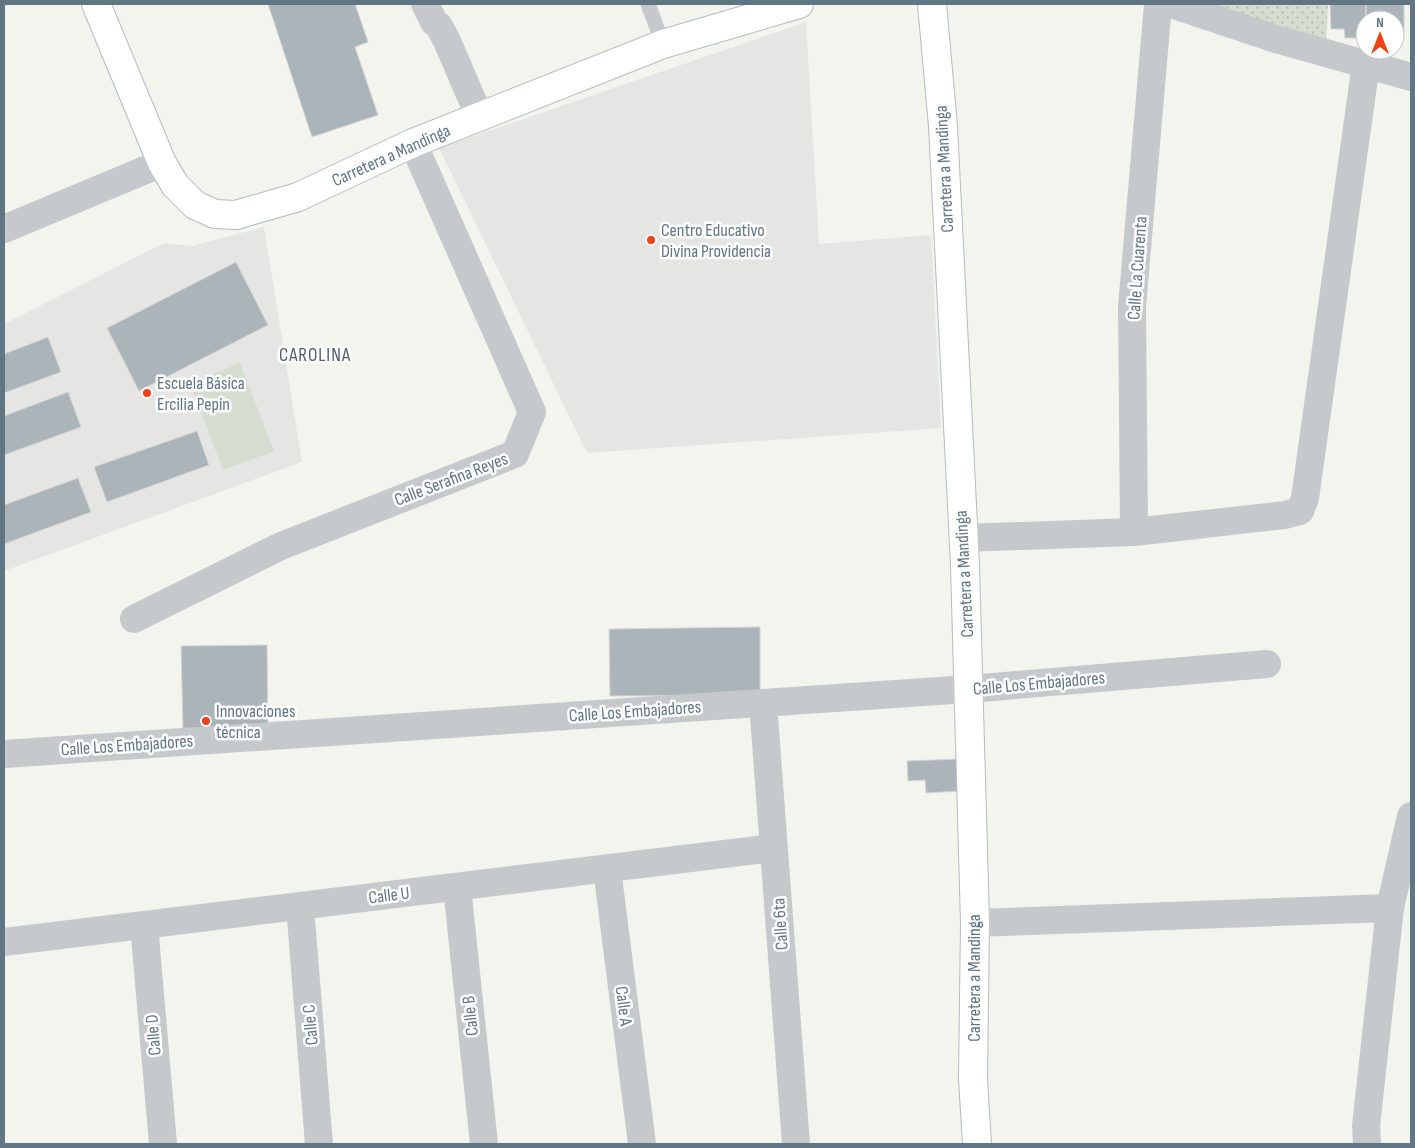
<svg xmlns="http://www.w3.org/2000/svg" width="1415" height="1148" font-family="'Sofia Sans Condensed',sans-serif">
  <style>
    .built { fill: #e5e6e3 }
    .park { fill: url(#park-dots) }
    .garden { fill: #d5dcd0 }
    .building { fill: #abb4b8; stroke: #d5d5d3 }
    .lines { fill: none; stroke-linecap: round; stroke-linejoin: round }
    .secondary-casing { stroke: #b5bbbf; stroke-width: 30 }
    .lane { stroke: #c6c9cc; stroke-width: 15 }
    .street { stroke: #c6c9cc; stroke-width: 28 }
    .secondary { stroke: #fff; stroke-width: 28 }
    .poi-dot { fill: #ee4115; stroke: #fff; stroke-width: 2 }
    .labels { text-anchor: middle; stroke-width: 5; stroke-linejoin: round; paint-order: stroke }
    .street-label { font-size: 18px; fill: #617583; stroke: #fff }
    .poi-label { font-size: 18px; fill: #617583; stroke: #fff; text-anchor: start }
    .neighbourhood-label { font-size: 19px; letter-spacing: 1px; fill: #4f5e67; stroke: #fff }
  </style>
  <defs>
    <pattern id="park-dots" width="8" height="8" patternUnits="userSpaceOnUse" patternTransform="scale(1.25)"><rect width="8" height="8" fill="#d5dcd0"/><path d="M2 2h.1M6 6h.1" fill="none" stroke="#b0b7ae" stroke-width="1.8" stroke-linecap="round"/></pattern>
  </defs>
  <rect width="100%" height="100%" fill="#f4f4ef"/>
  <path class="built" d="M 806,22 L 819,244 L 931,235 L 941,428 L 587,453 L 439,148 Z
    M 264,227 L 302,462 L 4,571 L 4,324 L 164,243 L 192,246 Z"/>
  <path class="park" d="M 1199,4 L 1328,4 L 1326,45 Z"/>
  <path class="garden" d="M 240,363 L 274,451 L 223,470 L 190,383 Z"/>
  <path class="building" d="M 268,4 L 355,4 L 368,42 L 355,47 L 378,115 L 312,137 Z
    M 1330,4 L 1366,4 L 1365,38 L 1345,38 L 1344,29 L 1331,29 Z
    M 1366,4 L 1404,4 L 1404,32 L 1395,33 L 1395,20 L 1366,20 Z
    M 236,262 L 268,325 L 139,391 L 107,328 Z
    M 48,337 L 61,372 L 4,393 L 4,354 Z
    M 68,392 L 81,427 L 4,455 L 4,416 Z
    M 197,431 L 209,465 L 107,502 L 94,467 Z
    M 78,478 L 91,512 L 4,544 L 4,505 Z
    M 760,627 L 760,695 L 610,696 L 609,629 Z
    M 267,645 L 268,728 L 183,730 L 181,646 Z
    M 959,759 L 960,791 L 926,793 L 925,780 L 908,781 L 907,761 Z"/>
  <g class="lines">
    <g class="secondary-casing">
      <path id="secondary" d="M 96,4 L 162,163 L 175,185 L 195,205 L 215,214 L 236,215 L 298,197 L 413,143 L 663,44 L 799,4
        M 932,4 L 943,126 L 965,565 L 975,923 L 973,1079 L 977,1144"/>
    </g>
    <path class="lane" d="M 648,4 L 663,44
      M 1383,69 L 1384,50"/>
    <path class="street" d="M 425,4 L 434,22 L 439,26 L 447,41 L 480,118
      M 1171,4 L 1276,39 L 1411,77
      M 4,229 L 162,163
      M 1134,532 L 1132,307 L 1158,4
      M 963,538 L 1134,532 L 1285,515 L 1300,511 L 1305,498 L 1366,64
      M 134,619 L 281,546 L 515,454 L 532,412 L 413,143
      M 763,703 L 796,1144
      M 4,754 L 969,689 L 1267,664
      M 607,869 L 642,1144
      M 457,887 L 484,1144
      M 300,906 L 319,1144
      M 975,923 L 1390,908
      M 144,925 L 163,1144
      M 4,942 L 774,848
      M 1367,1144 L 1366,1126 L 1390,908 L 1411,816"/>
    <use href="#secondary" class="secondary"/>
  </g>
  <g class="poi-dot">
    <circle cx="651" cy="240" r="5"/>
    <circle cx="147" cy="393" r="5"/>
    <circle cx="206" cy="721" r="5"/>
  </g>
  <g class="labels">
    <g class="street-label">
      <text transform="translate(391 155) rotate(-24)" y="6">Carretera a Mandinga</text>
      <text transform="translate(944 169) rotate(-93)" y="6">Carretera a Mandinga</text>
      <text transform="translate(1137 268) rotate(-86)" y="6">Calle La Cuarenta</text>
      <text transform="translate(451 479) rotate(-21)" y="6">Calle Serafina Reyes</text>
      <text transform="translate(964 574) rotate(-93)" y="6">Carretera a Mandinga</text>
      <text transform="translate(1039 683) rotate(-5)" y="6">Calle Los Embajadores</text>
      <text transform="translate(635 711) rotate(-4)" y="6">Calle Los Embajadores</text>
      <text transform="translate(127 745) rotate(-4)" y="6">Calle Los Embajadores</text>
      <text transform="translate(389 895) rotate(-7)" y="6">Calle U</text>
      <text transform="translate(780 924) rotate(-94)" y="6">Calle 6ta</text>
      <text transform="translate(974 978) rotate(-90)" y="6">Carretera a Mandinga</text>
      <text transform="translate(624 1006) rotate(83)" y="6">Calle A</text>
      <text transform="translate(470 1016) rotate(-96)" y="6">Calle B</text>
      <text transform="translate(310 1025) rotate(-95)" y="6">Calle C</text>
      <text transform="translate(153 1035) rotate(-95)" y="6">Calle D</text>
    </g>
    <g class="poi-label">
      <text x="661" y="236">Centro Educativo<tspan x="661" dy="21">Divina Providencia</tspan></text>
      <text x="157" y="389">Escuela Básica<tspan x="157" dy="21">Ercilia Pepín</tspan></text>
      <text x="216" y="717">Innovaciones<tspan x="216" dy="21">técnica</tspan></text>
    </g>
    <g class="neighbourhood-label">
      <text x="315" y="361">CAROLINA</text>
    </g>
  </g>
  <rect width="1415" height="1148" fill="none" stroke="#617583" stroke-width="10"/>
  <g transform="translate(1380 35)"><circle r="24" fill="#ffffff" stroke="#c0c8cd"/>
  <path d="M0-4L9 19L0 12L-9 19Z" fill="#ee4115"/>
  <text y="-8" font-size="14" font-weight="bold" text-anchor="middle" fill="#617583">N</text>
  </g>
</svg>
